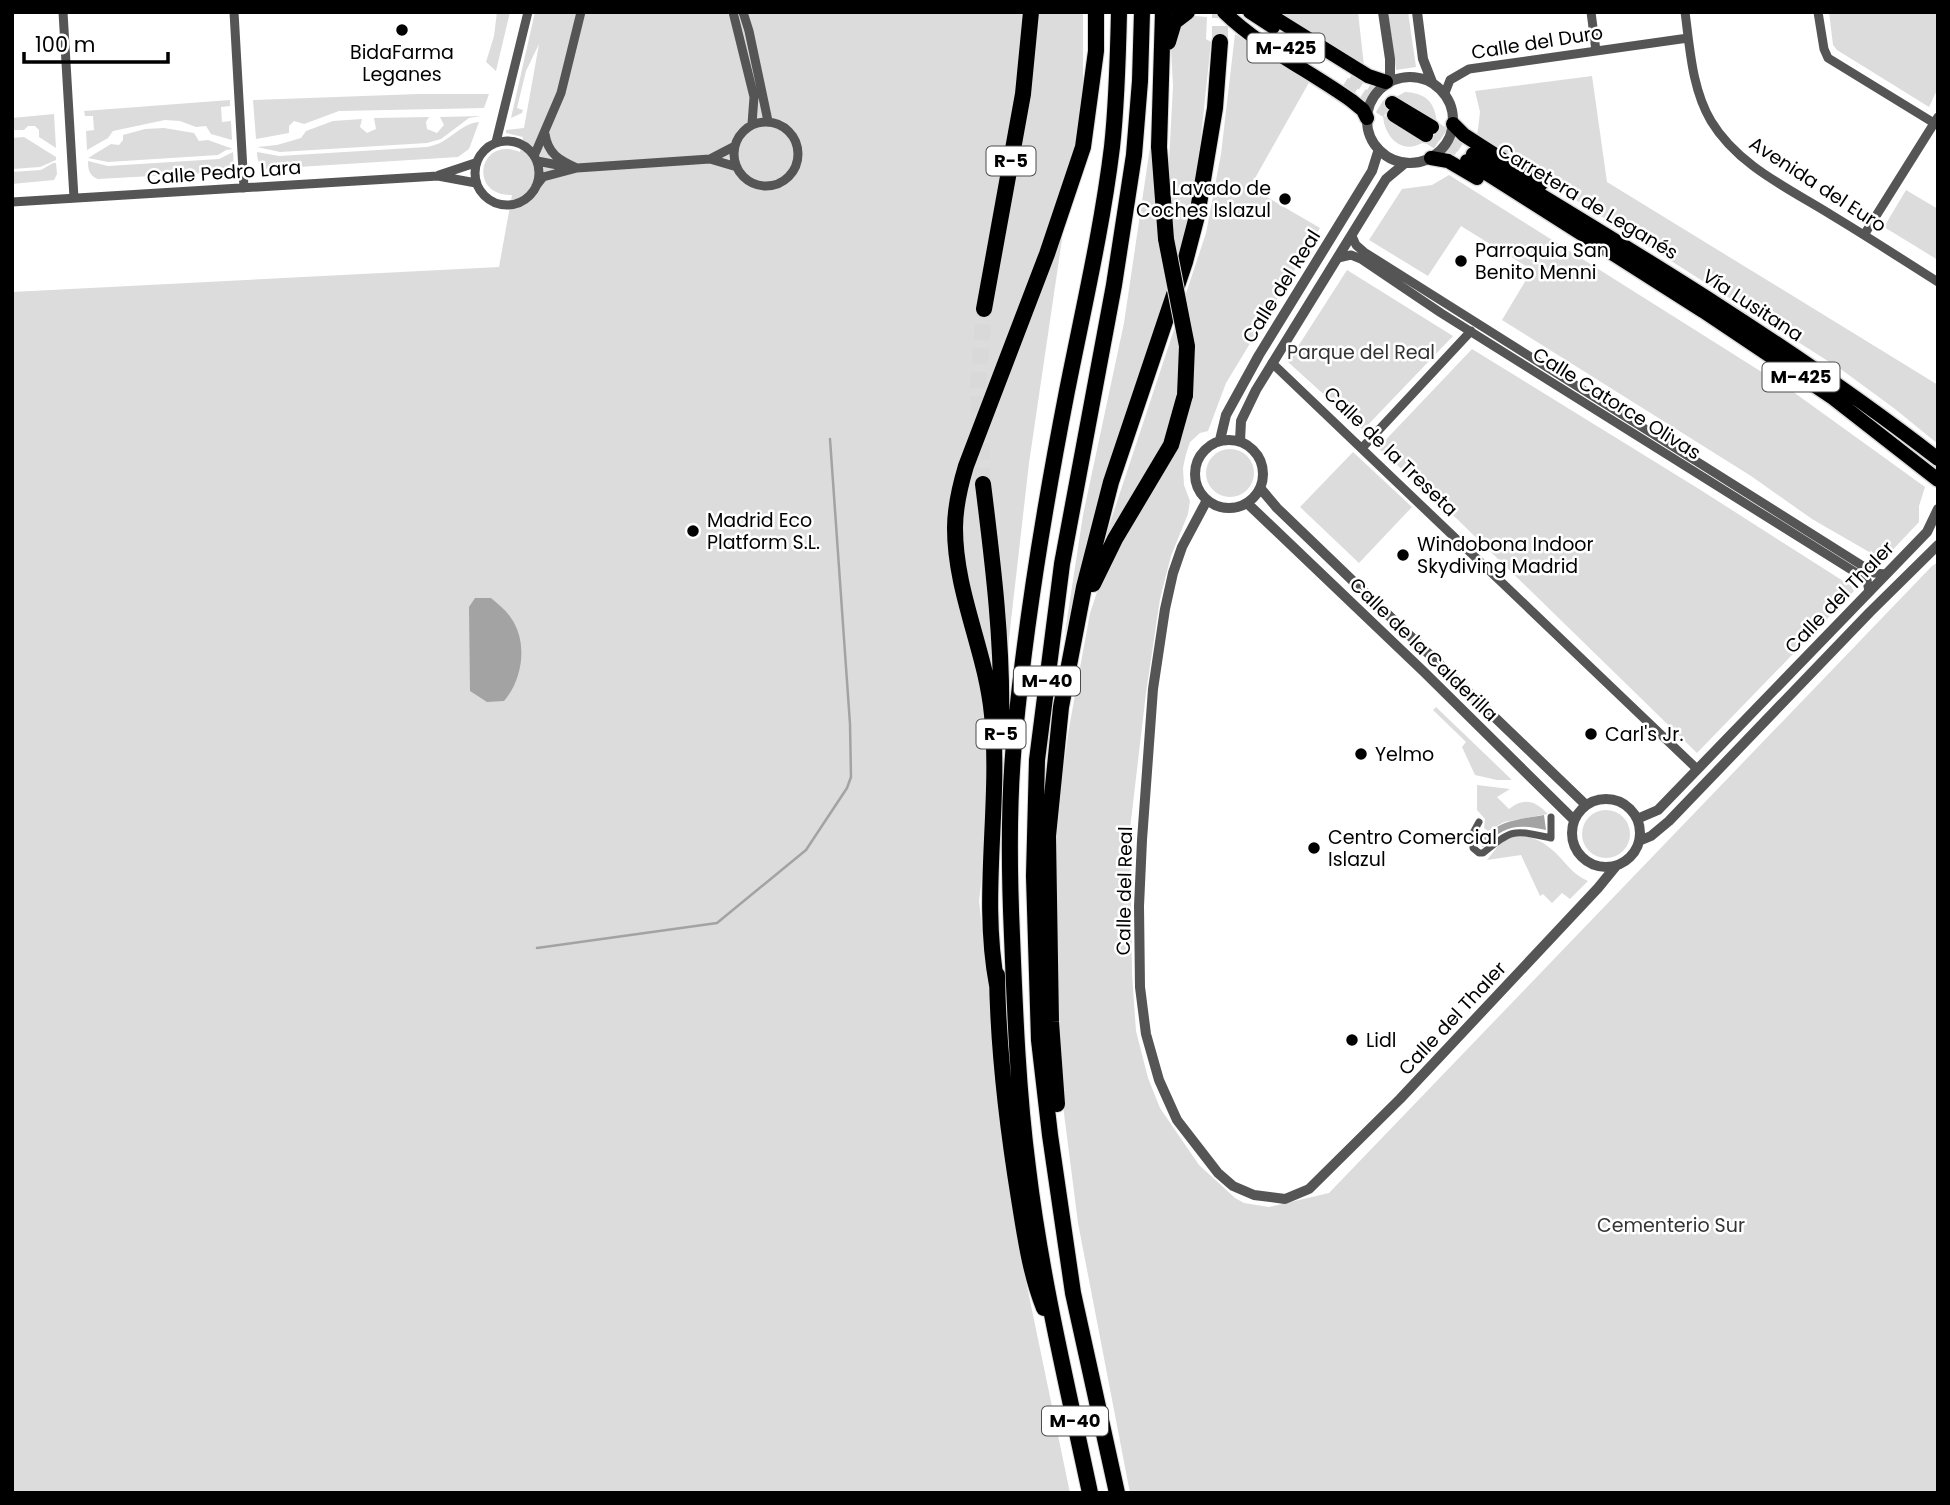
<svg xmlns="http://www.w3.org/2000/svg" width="1950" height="1505" font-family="Poppins,sans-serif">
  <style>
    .green { fill: #dcdcdc }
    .water { fill: #a3a3a3 }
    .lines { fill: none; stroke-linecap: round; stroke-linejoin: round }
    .stream { stroke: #a3a3a3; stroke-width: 2.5 }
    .primary-tunnel { stroke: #d9d9d9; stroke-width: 14; stroke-dasharray: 14 7; stroke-linecap: butt }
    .motorway-tunnel { stroke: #d9d9d9; stroke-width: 16; stroke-dasharray: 16 8; stroke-linecap: butt }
    .primary-casing { stroke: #dbdbdb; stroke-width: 17 }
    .motorway-casing { stroke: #dbdbdb; stroke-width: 18 }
    .pedestrian { stroke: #555; stroke-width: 7 }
    .minor { stroke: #555; stroke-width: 9 }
    .tertiary { stroke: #555; stroke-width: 10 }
    .primary { stroke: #000; stroke-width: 14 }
    .motorway { stroke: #000; stroke-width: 16 }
    .motorway-bridge-casing { stroke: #dbdbdb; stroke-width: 18; stroke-linecap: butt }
    .motorway-bridge { stroke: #000; stroke-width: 16 }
    .poi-dot { fill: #000; stroke: #fff; stroke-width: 2.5 }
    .labels { text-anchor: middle; stroke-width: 5; stroke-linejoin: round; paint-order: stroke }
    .shield { fill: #fff; stroke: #4c4c4c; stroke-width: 2 }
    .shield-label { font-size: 18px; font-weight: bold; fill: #000 }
    .street-label { font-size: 19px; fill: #000; stroke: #fff }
    .poi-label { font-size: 19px; fill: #000; stroke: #fff; text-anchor: start }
    .park-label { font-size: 19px; fill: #333; stroke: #fff }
  </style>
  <rect width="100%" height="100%" fill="#fff"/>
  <path class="green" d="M 497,12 L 510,12 L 496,71 L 486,62 L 494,36 Z
    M 535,12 L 1082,12 L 1083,15 L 1083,97 L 1029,463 L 979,901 L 1017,1238 L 1070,1493 L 12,1493 L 12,292 L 499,267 L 512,195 C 467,196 479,135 520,152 L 523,137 L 506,133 L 506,130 L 524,128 L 539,44 L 526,71 L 517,108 L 523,110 L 522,113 L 511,118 Z
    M 1272,12 L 1358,12 L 1364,66 Z
    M 1388,12 L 1408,12 L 1416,67 L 1396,70 Z
    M 1829,12 L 1938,12 L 1938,88 L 1929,107 L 1837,50 L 1833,45 Z
    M 1195,16 L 1207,17 L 1206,39 L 1211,42 L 1197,175 L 1183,247 L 1092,520 L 1064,639 L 1083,515 L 1124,323 L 1154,120 L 1167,199 L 1173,86 L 1171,49 L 1175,34 L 1188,19 Z
    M 1235,34 L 1311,79 L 1250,187 L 1320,228 L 1226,383 L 1208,431 L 1200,433 L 1190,442 L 1186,454 L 1183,468 L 1184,485 L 1190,501 L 1188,514 L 1171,556 L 1160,599 L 1146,693 L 1130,829 L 1132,974 L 1136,1031 L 1148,1078 L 1160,1108 L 1199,1165 L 1235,1198 L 1244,1203 L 1269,1207 L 1329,1193 L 1932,566 L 1938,562 L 1938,1493 L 1130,1493 L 1078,1223 L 1061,1090 L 1054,835 L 1069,728 L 1090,613 L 1099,586 L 1121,542 L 1159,482 L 1176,447 L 1169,440 L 1100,553 L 1206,233 L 1221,154 Z
    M 1592,76 L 1607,182 L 1938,385 L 1938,444 L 1895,409 L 1842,370 L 1477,137 L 1480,112 L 1475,91 Z
    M 1405,92 C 1426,93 1435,102 1437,123 L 1396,97 Z
    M 418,94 L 489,94 L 484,108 L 339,111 L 304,124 L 294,121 L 289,126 L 289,133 L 256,139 L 253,100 Z
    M 230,100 L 230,106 L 221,107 L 222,122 L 231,121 L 232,140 L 211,134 L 206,126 L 196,127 L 180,121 L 165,120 L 113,131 L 108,138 L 87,150 L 86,131 L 94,130 L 93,116 L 85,116 L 84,111 Z
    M 54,114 L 56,148 L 39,137 L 39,130 L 35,126 L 28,126 L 24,130 L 12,130 L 12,118 Z
    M 1383,115 L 1424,142 C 1401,156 1384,136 1383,115 Z
    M 481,116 L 469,118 L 441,139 L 427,143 L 280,152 L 257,147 L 277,145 L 301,138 L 306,131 L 333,121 L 362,119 L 360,127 L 367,133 L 376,129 L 374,118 L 429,117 L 426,122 L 427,129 L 437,133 L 444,125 L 440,117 Z
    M 479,122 L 469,149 L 458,157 L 266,169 C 259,165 257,160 257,152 L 279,156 L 427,147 C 451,143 458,124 479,122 Z
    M 164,128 L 194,133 L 199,141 L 208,140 L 233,149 L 226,150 L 218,155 L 108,162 L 88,158 L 111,144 L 119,145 L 123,140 L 123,135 L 145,129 Z
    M 24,137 L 56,157 L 56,160 L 40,167 L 12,169 L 12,138 Z
    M 233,152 C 234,163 234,168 223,172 L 98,179 C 89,176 88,169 88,161 L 108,166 L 219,159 Z
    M 53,163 L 56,163 L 57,174 L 54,180 L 12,184 L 12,172 L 41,170 Z
    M 1449,175 L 1792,391 L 1925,487 L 1919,506 L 1919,522 L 1883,560 L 1812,519 L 1751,476 L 1502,320 L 1532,270 L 1461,226 L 1428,276 L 1369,240 L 1402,189 L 1432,185 Z
    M 1906,190 L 1938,209 L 1938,260 L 1884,227 Z
    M 1347,270 L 1453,336 L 1363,430 L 1288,362 Z
    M 1472,349 L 1699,489 L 1851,586 L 1854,591 L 1697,753 L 1456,518 L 1378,448 Z
    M1206 473a24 24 0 1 1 48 0a24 24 0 1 1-48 0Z
    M 1353,452 L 1412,507 L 1359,563 L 1300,507 Z
    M 1436,707 L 1511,779 L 1511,780 L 1497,780 L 1475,775 L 1462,747 L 1466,742 L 1433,710 Z
    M 1477,785 L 1510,789 L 1497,797 L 1509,809 C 1525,797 1535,801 1548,814 L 1504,822 L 1488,831 L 1484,828 L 1485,819 L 1477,810 Z
    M1582 834a24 24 0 1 1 48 0a24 24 0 1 1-48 0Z
    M 1519,835 C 1531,837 1541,840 1550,848 C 1564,859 1571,874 1588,881 L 1570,899 L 1562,893 L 1552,903 L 1543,894 L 1540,896 L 1521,855 L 1487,860 L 1502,841 Z"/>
  <path class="water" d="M 475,598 L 491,598 C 498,604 506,610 511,618 C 528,642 523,679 504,701 L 487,702 L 470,691 L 469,607 Z
    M 1544,815 L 1546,830 C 1517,824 1505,825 1483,847 L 1478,842 C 1499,820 1515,820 1544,815 Z"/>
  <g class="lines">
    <path class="stream" d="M 537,948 L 717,923 L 806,850 L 847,788 L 851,777 L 850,724 L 830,439"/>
    <path class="primary-tunnel" d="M 1351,76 L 1382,96
      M 1344,84 L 1387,111
      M 1432,127 L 1463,147
      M 1426,135 L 1467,161"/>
    <path class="motorway-tunnel" d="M 1220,42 L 1220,12
      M 983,484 L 978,387 L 984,309"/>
    <g class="primary-casing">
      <path id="primary" d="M 1224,12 C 1261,48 1310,71 1352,101 L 1363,110 L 1367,118
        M 1250,12 L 1273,27
        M 1265,12 L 1368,76 L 1386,82
        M 1392,103 L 1432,127
        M 1394,115 L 1426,135
        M 1453,124 L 1464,135 L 1541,184
        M 1473,154 C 1632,250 1791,345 1938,459
        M 1431,158 L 1448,161 L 1477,178
        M 1467,161 L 1703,311 L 1833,398 L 1938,480"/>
    </g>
    <g class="motorway-casing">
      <path id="motorway" d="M 1163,12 L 1159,147 L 1166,239
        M 1168,42 L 1174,22 L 1187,12
        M 984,309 L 1023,94 L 1031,12
        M 983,484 C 993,564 1003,644 1001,725
        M 1093,584 L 1115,539 L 1171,445 L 1185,395
        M 997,975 C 998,1049 1007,1125 1019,1199 C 1025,1236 1030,1273 1044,1308
        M 997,985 C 980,896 1001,804 992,715 C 986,651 955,593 955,528 C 955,507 960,486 966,466 L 1047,254 L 1083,147 L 1096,51 L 1096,12
        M 1057,1104 L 1051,1022 L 1048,836 L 1061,707 L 1084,587 L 1111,482 L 1185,262 L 1197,216 L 1215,108 L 1220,42
        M 1090,1493 C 1067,1385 1041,1277 1028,1168 C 1018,1091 1015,1013 1012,936 C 1009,869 1008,800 1015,733 C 1026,618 1045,504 1067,391 C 1083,310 1102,229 1112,147 C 1117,102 1118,57 1119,12
        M 1117,1493 L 1073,1293 L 1050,1135 L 1039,1040 L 1034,876 L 1037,760 L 1062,564 L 1114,285 L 1134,155 L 1140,81 L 1142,12"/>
    </g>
    <path class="pedestrian" d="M 1479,822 L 1473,833 L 1473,848 L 1479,853 L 1483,853 C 1514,828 1513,830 1551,838 L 1551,817"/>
    <path class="minor" d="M 63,12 L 74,198
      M 234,12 L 244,188
      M 733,12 L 754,97 L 752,124
      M 743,12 L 749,31 L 768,121
      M 1591,12 L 1596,51
      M 1685,12 C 1690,49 1692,89 1711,121 C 1738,166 1790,189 1833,216 C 1868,237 1903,260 1938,282
      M 1818,12 L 1824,49 L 1828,58 L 1934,123
      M 1445,93 L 1450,80 L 1469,69 L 1688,38
      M734 154a32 32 0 1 1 64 0a32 32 0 1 1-64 0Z
      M 545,134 C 548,154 559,160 577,168
      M475 173a32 32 0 1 1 64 0a32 32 0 1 1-64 0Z
      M 496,142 L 528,12
      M 534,156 L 561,93 L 581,12
      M 710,159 L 735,146
      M 537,161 L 568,167
      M 439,175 L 475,163
      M 536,186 L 543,177 L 577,168 L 710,159 L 737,167
      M 12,202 L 438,176 L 476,183
      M 1864,235 L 1938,117
      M 1352,236 L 1356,245 L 1364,252 L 1874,573 L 1886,574
      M 1338,258 L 1351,255 L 1361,259 L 1441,313 L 1858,574 L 1867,580 L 1869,592
      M 1272,363 L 1697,769
      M 1362,448 L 1471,331"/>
    <path class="tertiary" d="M 1383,12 L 1390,59 L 1390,80
      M 1417,12 L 1423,59 L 1432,82
      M1367 120a43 43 0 1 1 86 0a43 43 0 1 1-86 0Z
      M1195 474a34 34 0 1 1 68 0a34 34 0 1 1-68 0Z
      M 1220,440 L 1226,415 L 1259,355 L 1372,171 L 1378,152
      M 1240,441 L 1241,421 L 1256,390 L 1386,179 L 1404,164
      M 1261,489 L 1277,508 L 1586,805
      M 1207,500 L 1182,547 L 1173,573 L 1165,609 L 1153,689 L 1142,840 L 1139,906 L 1140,987 L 1146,1034 L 1159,1080 L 1177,1120 L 1218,1173 L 1233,1186 L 1254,1195 L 1285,1199 L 1309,1189 L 1400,1099 L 1598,888 L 1616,866
      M 1247,503 L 1423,671 L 1574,820
      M1572 833a34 34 0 1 1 68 0a34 34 0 1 1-68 0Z
      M 1637,819 L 1658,810 L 1927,532 L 1938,509
      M 1639,841 L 1651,836 L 1669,821 L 1870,612 L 1938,545"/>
    <use href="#primary" class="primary"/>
    <use href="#motorway" class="motorway"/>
    <g class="motorway-bridge-casing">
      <path id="motorway-bridge" d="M 1166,239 L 1187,346 L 1185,395"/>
    </g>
    <use href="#motorway-bridge" class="motorway-bridge"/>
  </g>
  <g class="poi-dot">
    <circle cx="402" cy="30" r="7"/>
    <circle cx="1285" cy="199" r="7"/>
    <circle cx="1461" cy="261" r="7"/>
    <circle cx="693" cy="531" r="7"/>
    <circle cx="1403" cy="555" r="7"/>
    <circle cx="1591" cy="734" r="7"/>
    <circle cx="1361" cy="754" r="7"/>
    <circle cx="1314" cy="848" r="7"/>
    <circle cx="1352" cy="1040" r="7"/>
  </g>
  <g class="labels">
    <g class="shield">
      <rect x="1247.5" y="33.5" width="77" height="29" rx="5"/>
      <rect x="986.5" y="146.5" width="49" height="29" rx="5"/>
      <rect x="1762.5" y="362.5" width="77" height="29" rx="5"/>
      <rect x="1014" y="666.5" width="66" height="29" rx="5"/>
      <rect x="976.5" y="719.5" width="49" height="29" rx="5"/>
      <rect x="1042" y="1406.5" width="66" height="29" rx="5"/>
    </g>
    <g class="shield-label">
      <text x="1286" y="54">M-425</text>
      <text x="1011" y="167">R-5</text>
      <text x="1801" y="383">M-425</text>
      <text x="1047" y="687">M-40</text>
      <text x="1001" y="740">R-5</text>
      <text x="1075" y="1427">M-40</text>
    </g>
    <g class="street-label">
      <text transform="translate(1537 42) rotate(-9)" y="7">Calle del Duro</text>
      <text transform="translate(224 172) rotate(-4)" y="7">Calle Pedro Lara</text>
      <text transform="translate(1818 184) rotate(33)" y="7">Avenida del Euro</text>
      <text transform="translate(1588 201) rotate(31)" y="7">Carretera de Leganés</text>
      <text transform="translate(1281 286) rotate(-58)" y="7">Calle del Real</text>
      <text transform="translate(1753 305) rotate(33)" y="7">Vía Lusitana</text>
      <text transform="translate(1617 403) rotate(32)" y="7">Calle Catorce Olivas</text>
      <text transform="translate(1391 451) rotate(44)" y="7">Calle de la Treseta</text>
      <text transform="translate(1839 597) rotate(-46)" y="7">Calle del Thaler</text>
      <text transform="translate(1424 649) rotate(44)" y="7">Calle de la Calderilla</text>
      <text transform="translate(1124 891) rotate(-89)" y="7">Calle del Real</text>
      <text transform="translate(1452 1018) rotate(-47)" y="7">Calle del Thaler</text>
    </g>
    <g class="poi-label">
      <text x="402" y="59" text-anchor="middle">BidaFarma<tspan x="402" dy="22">Leganes</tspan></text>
      <text x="1271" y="195" text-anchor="end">Lavado de<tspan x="1271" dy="22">Coches Islazul</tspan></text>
      <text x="1475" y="257">Parroquia San<tspan x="1475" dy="22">Benito Menni</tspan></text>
      <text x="707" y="527">Madrid Eco<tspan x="707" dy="22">Platform S.L.</tspan></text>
      <text x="1417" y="551">Windobona Indoor<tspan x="1417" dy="22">Skydiving Madrid</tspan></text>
      <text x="1605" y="741">Carl's Jr.</text>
      <text x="1375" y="761">Yelmo</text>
      <text x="1328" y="844">Centro Comercial<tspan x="1328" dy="22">Islazul</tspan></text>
      <text x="1366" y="1047">Lidl</text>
    </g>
    <g class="park-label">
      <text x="1361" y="359">Parque del Real</text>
      <text x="1671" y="1232">Cementerio Sur</text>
    </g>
  </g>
  <rect width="1950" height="1505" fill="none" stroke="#000000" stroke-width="28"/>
  <path d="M24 52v10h144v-10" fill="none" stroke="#000000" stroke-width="3.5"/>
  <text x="35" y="52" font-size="21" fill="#000000" stroke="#ffffff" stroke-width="5" paint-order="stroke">100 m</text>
</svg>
